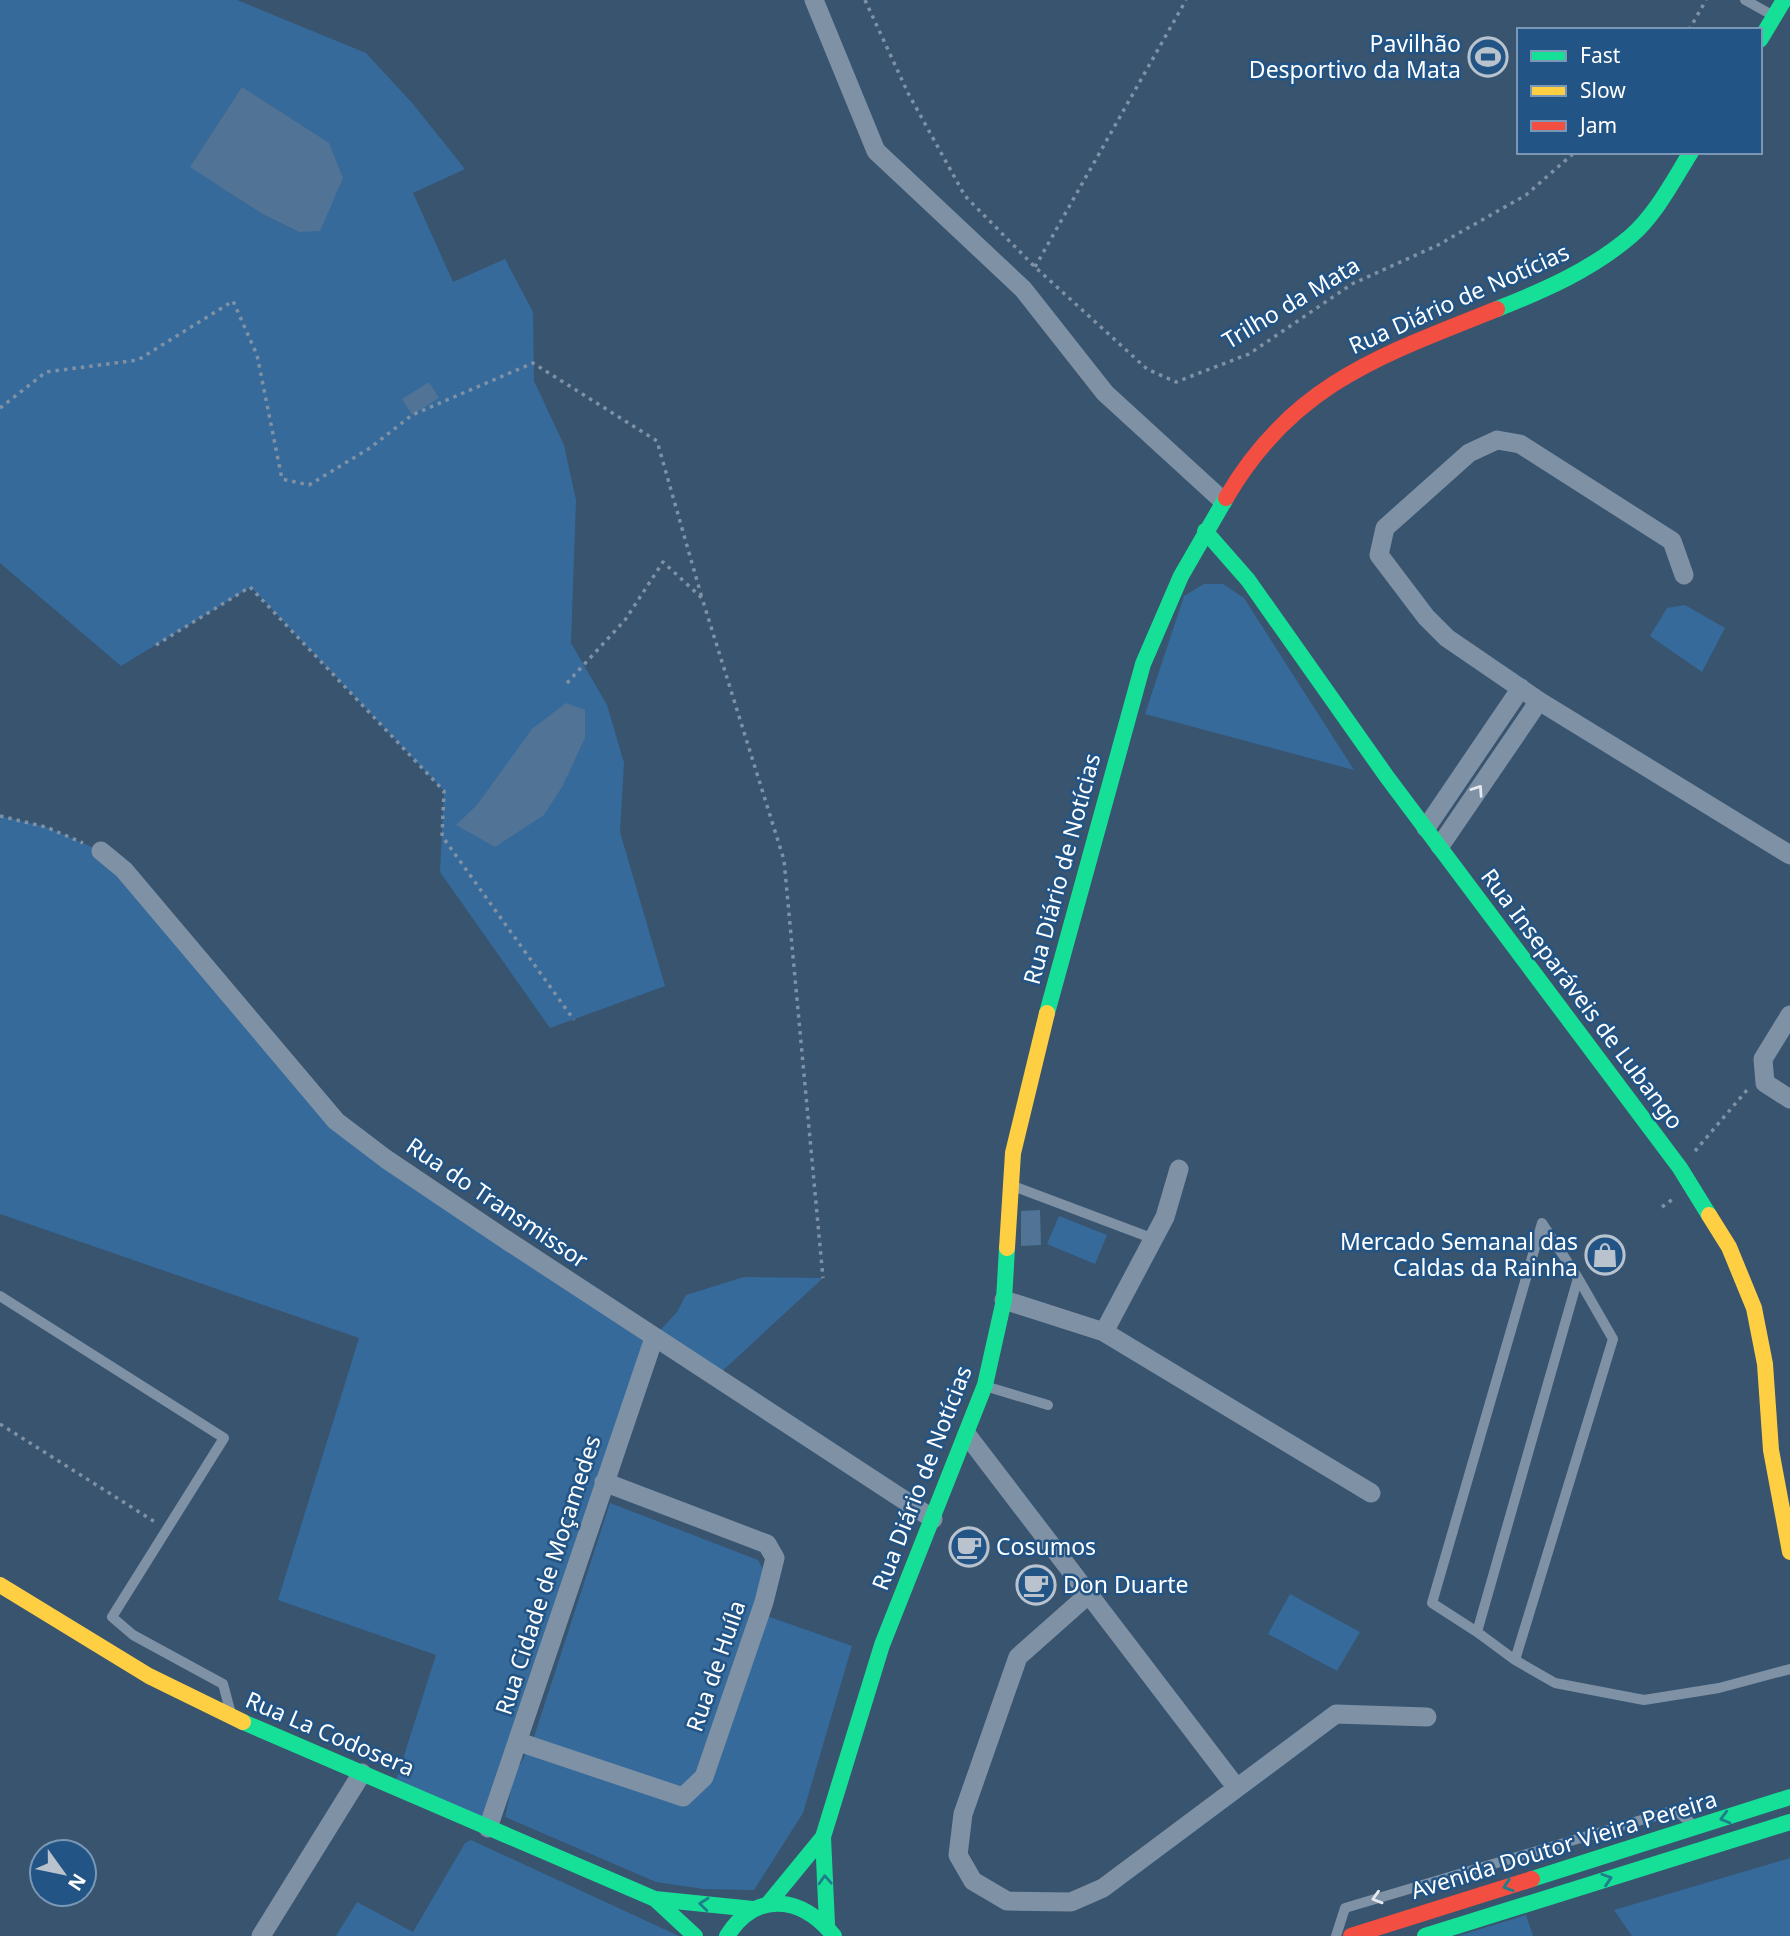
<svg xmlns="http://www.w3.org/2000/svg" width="1790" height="1936" font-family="'Noto Sans',sans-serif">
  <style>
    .green { fill: #366a9b; fill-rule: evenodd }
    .water { fill: #517395 }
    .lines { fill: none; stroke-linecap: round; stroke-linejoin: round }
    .path { stroke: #7f91a5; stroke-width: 3.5; stroke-dasharray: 3.5 5; stroke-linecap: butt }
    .lane { stroke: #7f91a5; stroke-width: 10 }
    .street { stroke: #7f91a5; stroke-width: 19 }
    .fast { stroke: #16e098; stroke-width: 16 }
    .slow { stroke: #ffcf43; stroke-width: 16 }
    .jam { stroke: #f24e42; stroke-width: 16 }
    .oneway { stroke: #e5e9ed }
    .oneway2 { stroke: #1e7e8b }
    .labels { text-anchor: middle; stroke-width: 5; stroke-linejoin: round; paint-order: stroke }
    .poi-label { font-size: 23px; fill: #fff; stroke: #225485; text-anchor: end }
    .street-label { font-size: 23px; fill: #fff; stroke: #225485 }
  </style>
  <rect width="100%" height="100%" fill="#38546f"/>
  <path class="green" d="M 0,0 L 237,0 L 366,53 L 413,104 L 465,169 L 413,193 L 453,282 L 505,259 L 533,312 L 534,381 L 564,445 L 576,500 L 571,643 L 607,705 L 624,763 L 620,832 L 665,986 L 550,1028 L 440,872 L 444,791 L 251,587 L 121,666 L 0,563 ZM 191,167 L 299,232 L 262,214 Z
    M 1204,584 L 1223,584 L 1244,598 L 1354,770 L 1145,714 L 1184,596 Z
    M 1685,605 L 1725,628 L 1702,672 L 1650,636 L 1667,608 Z
    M 0,816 L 46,827 L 101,851 L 336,1121 L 654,1337 L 677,1312 L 686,1295 L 744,1277 L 823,1278 L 718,1375 L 655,1338 L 488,1828 L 394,1787 L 436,1655 L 278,1600 L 359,1338 L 0,1214 Z
    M 1059,1216 L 1107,1235 L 1095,1264 L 1047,1244 Z
    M 610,1503 L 758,1560 L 765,1573 L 756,1612 L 852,1646 L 803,1813 L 754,1890 L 703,1889 L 656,1882 L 505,1817 L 514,1776 L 533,1740 Z
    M 1290,1594 L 1360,1632 L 1337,1671 L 1268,1634 Z
    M 471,1840 L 679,1936 L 336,1936 L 357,1902 L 413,1932 L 465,1843 Z
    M 1790,1858 L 1790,1936 L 1632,1936 L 1614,1910 Z
    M 1526,1915 L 1533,1936 L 1458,1936 Z"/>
  <path class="water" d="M 242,87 L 329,143 L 343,178 L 320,231 L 299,232 L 262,214 L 190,167 Z
    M 429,382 L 439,398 L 412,415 L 402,399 Z
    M 566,703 L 585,710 L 585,738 L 562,787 L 544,815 L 495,847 L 456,825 L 477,805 L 532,729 Z
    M 1040,1210 L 1041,1245 L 1021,1246 L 1021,1211 Z"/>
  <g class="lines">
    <path class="path" d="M 865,0 L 908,93 L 965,196 L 1035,267 L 1147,369 L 1176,382 L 1249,354 L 1352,284 L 1438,245 L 1526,195 L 1575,152
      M 1689,30 L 1706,0
      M 1035,267 L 1186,0
      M 0,408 L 46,372 L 138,360 L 233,301 L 257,355 L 282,479 L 309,485 L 370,448 L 412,415 L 533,363 L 657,441 L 702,598
      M 156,645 L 250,587 L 444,791 L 442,836 L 574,1020
      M 567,683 L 625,620 L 663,562 L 702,598 L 784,860 L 823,1278
      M 0,816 L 46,827 L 83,843
      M 1695,1151 L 1747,1090
      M 1662,1207 L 1673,1199
      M 0,1424 L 155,1522"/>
    <path class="lane" d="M 1745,0 L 1772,15
      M 1013,1186 L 1154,1239
      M 0,1296 L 224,1438 L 112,1617 L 133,1635 L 223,1684 L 230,1710
      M 988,1387 L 1048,1405
      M 1477,1632 L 1515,1660 L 1555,1683 L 1644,1700 L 1719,1688 L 1790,1669
      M 1515,1660 L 1613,1339 L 1578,1278 L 1477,1632 L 1432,1603 L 1542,1223 L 1578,1278
      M 1336,1936 L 1345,1908 L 1675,1810 L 1690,1822"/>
    <path class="street" d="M 814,0 L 876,151 L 1023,289 L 1105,393 L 1223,501
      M 1684,575 L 1672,541 L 1520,444 L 1497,440 L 1469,453 L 1385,528 L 1379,555 L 1426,617 L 1447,638 L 1539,701 L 1790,855
      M 1426,828 L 1521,688
      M 1440,846 L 1539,701
      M 101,851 L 124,870 L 336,1121 L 386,1159 L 508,1241 L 933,1519
      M 1790,1015 L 1763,1059 L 1765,1083 L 1790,1099
      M 1004,1300 L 1104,1332 L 1371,1493
      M 1104,1332 L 1165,1217 L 1179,1169
      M 967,1435 L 1236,1787
      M 1089,1594 L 1018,1657 L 963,1814 L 958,1855 L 973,1881 L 1007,1901 L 1071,1902 L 1103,1888 L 1336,1714 L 1427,1717
      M 519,1742 L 683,1797 L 704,1777 L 764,1602 L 775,1558 L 767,1544 L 604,1482
      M 488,1828 L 654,1338
      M 261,1936 L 362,1773"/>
    <path class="fast" d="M 1760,40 L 1784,0
      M 1497,309 C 1545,290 1591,270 1631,236 C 1656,214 1673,181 1691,152
      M 1205,531 L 1248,580 L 1387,777 L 1680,1168 L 1709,1215
      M 1047,1013 L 1143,664 L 1181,576 L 1226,498
      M 243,1722 L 655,1899 L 753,1909
      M 1532,1879 L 1790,1797
      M 655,1899 L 695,1936
      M 768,1904 L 823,1837
      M 827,1924 L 823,1837 L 882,1645 L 985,1385 L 1004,1300 L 1007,1248
      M 727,1936 C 756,1890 802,1896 834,1936
      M 1425,1936 L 1790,1822"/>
    <path class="slow" d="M 1709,1215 L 1729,1247 L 1754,1308 L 1765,1364 L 1771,1450 L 1790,1552
      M 1007,1248 L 1013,1153 L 1047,1013
      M 0,1585 L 149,1676 L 243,1722"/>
    <path class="jam" d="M 1226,498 C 1292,384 1382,355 1497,309
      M 1351,1936 L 1532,1879"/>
  </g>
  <defs><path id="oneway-chevron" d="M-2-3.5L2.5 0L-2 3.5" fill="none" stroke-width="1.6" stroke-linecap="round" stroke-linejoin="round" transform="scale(1.75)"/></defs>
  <g class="oneway">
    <use href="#oneway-chevron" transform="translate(1478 790) rotate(-56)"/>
    <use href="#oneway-chevron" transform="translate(1377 1898) rotate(163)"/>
  </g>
  <g class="oneway2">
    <use href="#oneway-chevron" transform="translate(1725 1818) rotate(165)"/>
    <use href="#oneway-chevron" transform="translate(1607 1879) rotate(-18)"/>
    <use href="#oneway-chevron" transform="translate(825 1880) rotate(-93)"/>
    <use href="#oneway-chevron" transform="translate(1508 1886) rotate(162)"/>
    <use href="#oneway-chevron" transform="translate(704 1904) rotate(-174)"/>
  </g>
  <defs>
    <g id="stadium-ring" transform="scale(2.0125)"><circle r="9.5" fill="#225485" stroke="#b9c3cd" stroke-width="1.5"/><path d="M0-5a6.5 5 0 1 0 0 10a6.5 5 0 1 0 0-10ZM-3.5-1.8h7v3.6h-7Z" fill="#b9c3cd"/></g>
    <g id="shop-ring" transform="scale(2.0125)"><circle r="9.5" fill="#225485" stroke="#b9c3cd" stroke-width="1.5"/><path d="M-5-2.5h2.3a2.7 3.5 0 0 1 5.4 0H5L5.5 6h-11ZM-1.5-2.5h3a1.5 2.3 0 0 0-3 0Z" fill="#b9c3cd"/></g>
    <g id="cafe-ring" transform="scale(2.0125)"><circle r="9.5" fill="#225485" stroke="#b9c3cd" stroke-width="1.5"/><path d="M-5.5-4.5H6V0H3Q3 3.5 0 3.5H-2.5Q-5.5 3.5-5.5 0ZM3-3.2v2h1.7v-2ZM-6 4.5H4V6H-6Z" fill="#b9c3cd"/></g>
  </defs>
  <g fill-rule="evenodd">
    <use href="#stadium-ring" x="1488" y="57"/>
    <use href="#shop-ring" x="1605" y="1255"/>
    <use href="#cafe-ring" x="969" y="1547"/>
    <use href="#cafe-ring" x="1036" y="1585"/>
  </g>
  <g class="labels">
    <g class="poi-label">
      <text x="1461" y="52">Pavilhão<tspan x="1461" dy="26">Desportivo da Mata</tspan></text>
      <text x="1578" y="1250">Mercado Semanal das<tspan x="1578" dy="26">Caldas da Rainha</tspan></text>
      <text x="996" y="1555" text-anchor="start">Cosumos</text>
      <text x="1063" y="1593" text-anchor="start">Don Duarte</text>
    </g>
    <g class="street-label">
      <text transform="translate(1459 299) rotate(-24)" y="8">Rua Diário de Notícias</text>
      <text transform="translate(1291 303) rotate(-31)" y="8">Trilho da Mata</text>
      <text transform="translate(1062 869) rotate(-75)" y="8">Rua Diário de Notícias</text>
      <text transform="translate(1582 999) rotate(53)" y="8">Rua Inseparáveis de Lubango</text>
      <text transform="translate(497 1203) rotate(34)" y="8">Rua do Transmissor</text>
      <text transform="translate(922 1478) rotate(-69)" y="8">Rua Diário de Notícias</text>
      <text transform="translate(548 1575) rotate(-72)" y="8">Rua Cidade de Moçamedes</text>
      <text transform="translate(716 1666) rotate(-71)" y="8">Rua de Huíla</text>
      <text transform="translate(330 1734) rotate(23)" y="8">Rua La Codosera</text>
      <text transform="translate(1564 1845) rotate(-17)" y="8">Avenida Doutor Vieira Pereira</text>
    </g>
  </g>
  <rect x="1517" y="28" width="245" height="126" fill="#225485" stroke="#7a98b6" stroke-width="2"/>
  <rect x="1531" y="51" width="35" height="10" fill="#16e098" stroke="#7a98b6" stroke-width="2"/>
  <text x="1580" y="63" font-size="21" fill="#ffffff">Fast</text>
  <rect x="1531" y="86" width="35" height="10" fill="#ffcf43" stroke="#7a98b6" stroke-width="2"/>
  <text x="1580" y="98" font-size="21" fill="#ffffff">Slow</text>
  <rect x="1531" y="121" width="35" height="10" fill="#f24e42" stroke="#7a98b6" stroke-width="2"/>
  <text x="1580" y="133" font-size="21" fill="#ffffff">Jam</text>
  <g transform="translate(63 1873) rotate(123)"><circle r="33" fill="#225485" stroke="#7a98b6" stroke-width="2"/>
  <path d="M0-5L12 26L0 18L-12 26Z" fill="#b9c3cd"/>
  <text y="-10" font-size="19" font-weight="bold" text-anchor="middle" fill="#ffffff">N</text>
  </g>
</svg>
